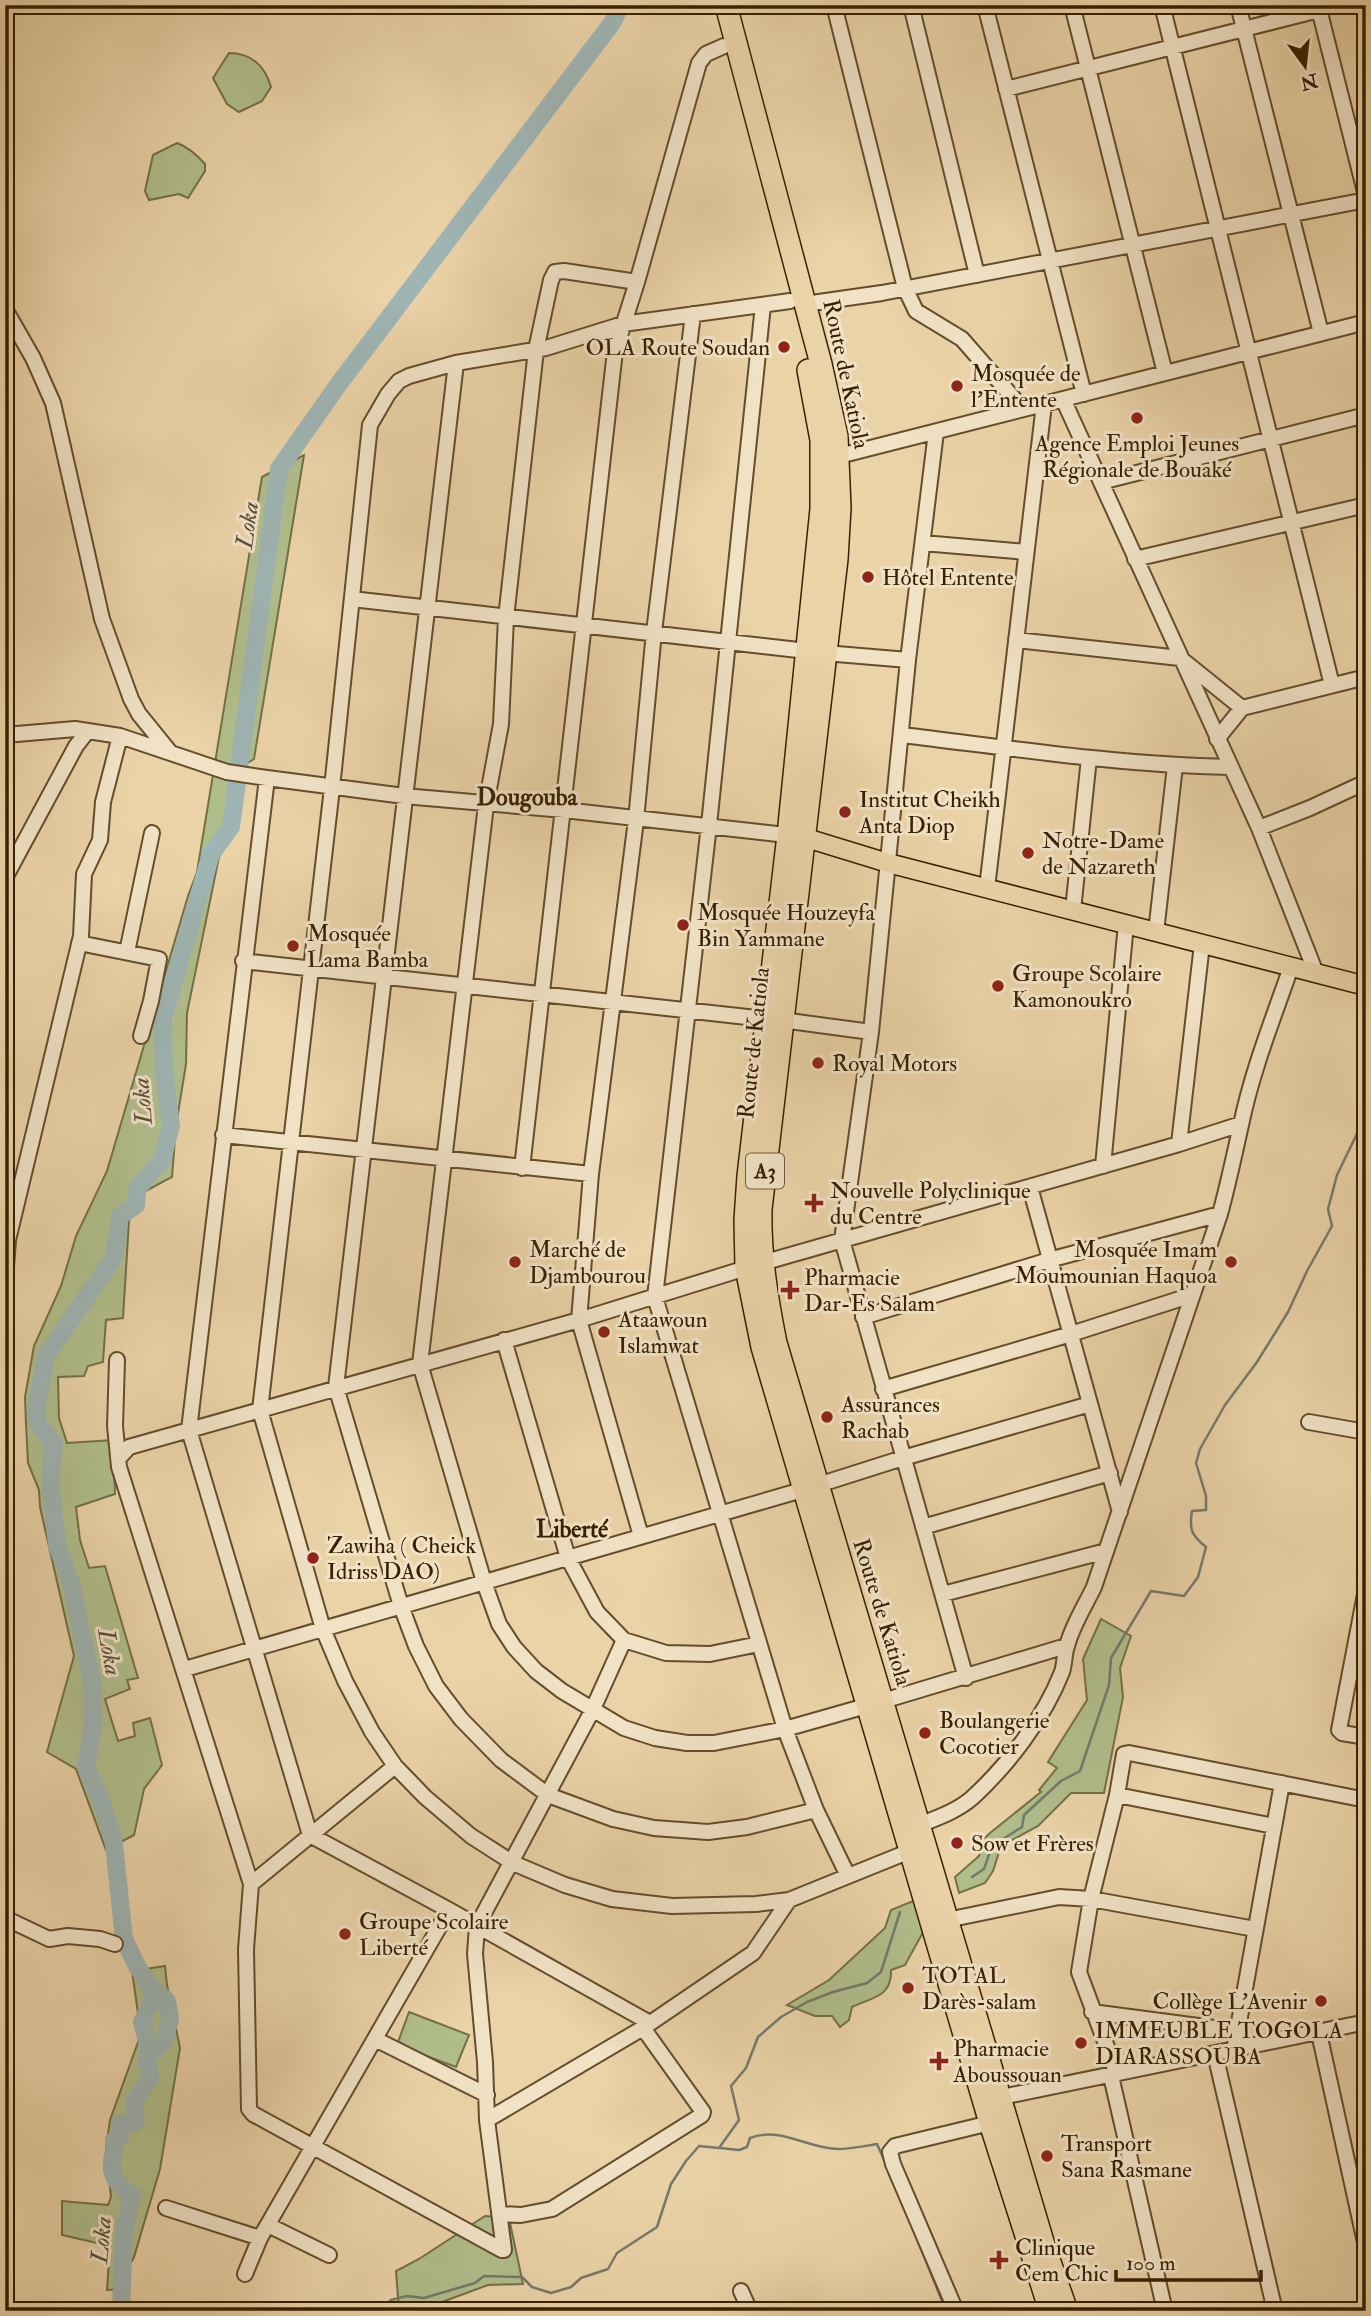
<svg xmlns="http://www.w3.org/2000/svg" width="1371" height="2316" font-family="'IM FELL Double Pica',serif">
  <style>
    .green { fill: #b0be8c; stroke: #746f46; stroke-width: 2 }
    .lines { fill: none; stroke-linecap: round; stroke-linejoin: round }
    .stream { stroke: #75796c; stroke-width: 2.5 }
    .river { stroke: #9eb5b4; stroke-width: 18 }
    .minor-casing { stroke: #644d2a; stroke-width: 18 }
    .major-casing { stroke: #382000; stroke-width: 21 }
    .highway-casing { stroke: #382000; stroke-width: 24 }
    .minor { stroke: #f1e2c6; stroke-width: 14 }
    .major { stroke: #ead3a7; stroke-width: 18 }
    .highway { stroke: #ead3a7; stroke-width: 21 }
    .poi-dot { fill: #8f2418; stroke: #f1e2c6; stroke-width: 2.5 }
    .labels { text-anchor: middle; stroke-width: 6; stroke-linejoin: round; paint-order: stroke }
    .shield { fill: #f1e2c6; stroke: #705a3b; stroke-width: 2 }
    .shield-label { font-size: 21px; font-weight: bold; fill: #382000 }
    .poi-label { font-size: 23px; fill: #382000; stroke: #f1e2c6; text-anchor: start }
    .street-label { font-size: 23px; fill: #382000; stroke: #f1e2c6 }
    .water-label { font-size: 24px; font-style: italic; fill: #574d36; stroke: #f1e2c6 }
    .neighbourhood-label { font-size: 24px; font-weight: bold; fill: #382000; stroke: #f1e2c6 }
  </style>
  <rect width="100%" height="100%" fill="#ead3a7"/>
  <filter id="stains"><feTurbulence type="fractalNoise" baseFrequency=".00286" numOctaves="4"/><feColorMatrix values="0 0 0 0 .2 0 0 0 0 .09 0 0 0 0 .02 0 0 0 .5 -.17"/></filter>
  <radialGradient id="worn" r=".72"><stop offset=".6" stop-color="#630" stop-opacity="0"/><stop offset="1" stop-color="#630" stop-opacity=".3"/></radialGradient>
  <path class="green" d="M 229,53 C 251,53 265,66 271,87 L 262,101 L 239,112 L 227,104 L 213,78 Z
    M 177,143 C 188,147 197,155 205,164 L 205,171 L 188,198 L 179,194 L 149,200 L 145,191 L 153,155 Z
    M 304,455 L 254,759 L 241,767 L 233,831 L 219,857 L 187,1013 L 186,1064 L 176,1126 L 172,1177 L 142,1193 L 129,1221 L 123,1318 L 106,1320 L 103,1362 L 88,1366 L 84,1376 L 58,1377 L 59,1418 L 67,1443 L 113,1440 L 115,1494 L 76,1507 L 80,1540 L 89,1568 L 105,1566 L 138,1678 L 127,1680 L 130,1689 L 105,1699 L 118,1741 L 135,1736 L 133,1723 L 150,1718 L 162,1765 L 144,1789 L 134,1835 L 106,1850 L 76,1769 L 47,1752 L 74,1656 L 40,1507 L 39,1490 L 28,1463 L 26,1424 L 25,1397 L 34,1346 L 61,1286 L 76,1236 L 107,1171 L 188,896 L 197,872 L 262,477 Z
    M 1101,1619 L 1131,1636 L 1120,1668 L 1123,1697 L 1104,1793 L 1071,1793 L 1038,1826 L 1001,1846 L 993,1871 L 985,1883 L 959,1893 L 955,1877 L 979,1856 L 984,1839 L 990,1833 L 1041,1792 L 1039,1790 L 1057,1768 L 1048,1762 L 1087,1700 L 1083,1659 Z
    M 918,1899 L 926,1927 L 905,1965 L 891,1970 C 892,1997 873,1997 852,2007 L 849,2020 L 840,2027 L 832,2016 L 815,2016 L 787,2005 L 829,1980 L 885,1928 L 891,1910 Z
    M 165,1966 L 167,1985 L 180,2048 L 160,2169 L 134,2257 L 123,2277 L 122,2289 L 107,2290 L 110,2246 L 62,2235 L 62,2201 L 108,2205 L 111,2197 L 106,2148 L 110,2120 L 141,2034 L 132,1971 Z
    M 409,2012 L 469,2035 L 456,2067 L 397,2045 Z
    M 485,2216 L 509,2218 L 523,2284 L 488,2285 L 418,2311 L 399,2311 L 396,2271 L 419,2259 Z"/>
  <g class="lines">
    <path class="stream" d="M 972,1877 L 984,1869 L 992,1846 L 1022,1827 L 1024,1815 L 1061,1781 L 1080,1771 L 1109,1685 L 1111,1658 L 1151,1591 L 1184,1596 L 1198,1577 L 1206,1547 C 1191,1535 1189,1529 1192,1511 L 1206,1510 L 1206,1496 L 1196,1463 L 1200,1449 L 1225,1405 L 1257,1362 L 1288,1312 L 1307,1271 L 1332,1226 L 1328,1209 L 1337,1175 L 1366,1115
      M 720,2148 L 739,2150 L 747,2147 L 750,2138 C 779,2126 809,2149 838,2149 C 851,2149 864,2146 877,2144 L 885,2162
      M 920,2246 L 946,2311
      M 378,2311 L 391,2300 L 407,2296 L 424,2298 L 475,2283 L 484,2276 L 522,2277 L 532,2287 L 551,2293 L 571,2287 L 581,2278 L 608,2269 L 617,2253 L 657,2227 L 671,2184 L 686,2161 L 699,2146 L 719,2148 L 739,2120 L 731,2086 L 746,2068 L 758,2037 L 781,2017 L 807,2002 L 833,1992 L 867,1983 L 881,1972 L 900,1912"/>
    <path class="river" d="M 147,2063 L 152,2052 L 164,2041 L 170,2019 L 167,2001 L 151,1987
      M 121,2311 L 124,2229 L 132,2196 C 121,2187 110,2178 112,2163 C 112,2154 116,2150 114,2140 L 120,2136 L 120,2124 L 134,2123 L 136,2120 L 134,2102 L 150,2078 L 147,2041 L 142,2022 L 153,2000 L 151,1987 L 138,1968 L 124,1939 L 114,1844 L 103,1806 L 86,1767 L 93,1726 L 92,1682 L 71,1582 L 57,1546 L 50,1478 L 54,1443 L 38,1424 L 36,1411 L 46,1356 L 114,1257 L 120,1216 L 136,1205 L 137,1189 L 162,1160 L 171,1126 L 164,1070 L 163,1018 L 211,854 L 231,827 L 279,469 L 338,385 L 612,23 L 621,5"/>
    <g class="minor-casing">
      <path id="minor" d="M 834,5 L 905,288 L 916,311 L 962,339 L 1023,409
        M 911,5 L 977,275
        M 985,5 L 1084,394
        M 1072,5 L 1165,373
        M 1162,5 L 1332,685
        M 1238,5 L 1321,333
        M 1318,5 L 1366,196
        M 1006,89 L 1319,10
        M 637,282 L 564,271 L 555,272 L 551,280 L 536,350 L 506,618 L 501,724 L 486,805 L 420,1364 L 484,1582 L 499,1624 L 514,1647 L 536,1671 L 562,1691 L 624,1728 L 655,1738 L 687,1743 L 714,1743 L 785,1729 L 866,1706
        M 790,301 L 623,324 L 546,348 L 456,363 L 409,376 L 399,381 L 388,394 L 370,425 L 332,788 L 260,1410 L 323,1629 L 345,1681 L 372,1732 L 395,1766 L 425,1797 L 471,1836 L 513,1863 L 565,1885 L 612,1899 L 672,1906 L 756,1904 L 789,1900 L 915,1849
        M 805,304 L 882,293 L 1366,200
        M 763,305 L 709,825 L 655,1297 L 785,1729 L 816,1810 L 848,1876
        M 5,309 L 33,358 L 53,403 L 102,619 L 131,699 L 139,714 L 169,751
        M 456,363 L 336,1387 L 401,1606 L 416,1646 L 436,1686 L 461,1719 L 501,1760 L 548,1795 L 613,1819 L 654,1828 L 708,1832 L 747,1827 L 816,1810
        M 1063,399 L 1259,828 L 1316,973
        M 936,432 L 908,660 L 871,1032 L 842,1240 L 966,1678
        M 839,456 L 1366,322
        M 1101,482 L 1366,415
        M 923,543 L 1026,552
        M 1135,559 L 1366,505
        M 352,599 L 807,651
        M 1016,640 L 1180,658 L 1242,708
        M 825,653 L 908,660
        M 5,735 L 75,729 L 120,736 L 227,772 L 267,778 L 404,796 L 564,810 L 795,836
        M 902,735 C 1011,748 1119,765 1229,767
        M 1217,739 L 1242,708 L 1366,677
        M 267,778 L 189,1430 L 310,1835 L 449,1910 L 650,2023
        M 1259,828 L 1310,808 L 1366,782
        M 5,878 L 76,746 L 87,732
        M 987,888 L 1044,404
        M 1073,910 L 1089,758
        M 1156,932 L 1175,766
        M 79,943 L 159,959 L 151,1001 L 141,1036
        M 127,952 L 152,833
        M 243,961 L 765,1019
        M 782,1020 L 871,1032
        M 223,1135 L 591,1174
        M 1179,1144 L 1202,944
        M 1103,1166 L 1126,924
        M 522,1168 L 615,351 L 637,282 L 699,63 L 706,54 L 724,46
        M 1030,1187 L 1120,1512
        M 762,1263 L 1179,1144 L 1241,1124
        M 5,1280 L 8,1240 L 81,936 L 84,874 L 100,840 L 103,802 L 120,736
        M 863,1317 L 1049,1260 L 1220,1214
        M 504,1340 L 568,1558 L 597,1612 L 624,1640 L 666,1653 L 710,1654 L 759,1644
        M 117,1360 L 115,1426 L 119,1467 L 251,1884 L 246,1949 L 249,2109 L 253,2114 L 502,2250 L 504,2250 L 487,2120 L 485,2062 L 475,1954 L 477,1926 L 592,1711 L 624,1640
        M 883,1389 L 1071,1334 L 1192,1295
        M 1309,1422 L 1366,1432
        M 119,1458 L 129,1447 L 579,1320 L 746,1268
        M 818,1485 L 903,1458 L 1090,1404
        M 923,1527 L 1110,1473
        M 641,1536 L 579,1320 L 591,1174 L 636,820 L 654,632 L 693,314
        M 1366,1589 L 1339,1730 L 1342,1733 L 1366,1737
        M 943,1594 L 1106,1551
        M 185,1669 L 802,1490
        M 883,1701 L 1066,1646
        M 1117,1795 L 1274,1826
        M 919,1825 C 937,1818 957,1811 972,1798 C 1008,1765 1044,1718 1062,1672 C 1065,1663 1064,1654 1067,1646 C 1072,1626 1085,1606 1094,1587 L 1220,1214 C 1228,1185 1234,1156 1241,1125 C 1252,1071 1273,1019 1291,967
        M 251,1884 L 395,1766
        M 5,1918 L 49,1939 L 68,1936 L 100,1939 L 115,1944
        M 947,1920 L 1059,1897 L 1091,1899 L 1255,1929
        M 1092,2012 L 1236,2031
        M 1319,2033 L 1366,2247
        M 375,2039 L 487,2095
        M 1234,2050 L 1282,1783
        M 1215,2054 L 1275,2311
        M 1117,2074 L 1079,1972 L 1091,1899 L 1117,1795 L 1124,1754 L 1129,1753 L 1366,1800
        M 1111,2076 L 1165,2311
        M 992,2099 L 1366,2022
        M 487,2120 L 643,2028 L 753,1953 L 789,1900
        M 166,2208 L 260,2238
        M 500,2214 L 521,2215 L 552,2209 L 702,2115 L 703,2112 L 643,2028
        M 268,2225 L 329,2255
        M 245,2274 L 260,2238 L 449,1910
        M 741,2291 L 750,2311
        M 956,2311 L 893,2164 L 890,2152 L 895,2146 L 990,2123"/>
    </g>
    <g class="major-casing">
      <path id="major" d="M 803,837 L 888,863 L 1366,986"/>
    </g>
    <g class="highway-casing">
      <path id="highway" d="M 726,5 L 821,364 L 837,436 L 840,508 L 837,559 L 761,1209 C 760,1255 767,1298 776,1343 L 1044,2245 L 1067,2311
        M 808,370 L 821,440 L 821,509 L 788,835 L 748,1176 L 745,1220 L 746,1268 L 762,1347 L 990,2123 L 1050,2311"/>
    </g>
    <use href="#minor" class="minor"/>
    <use href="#major" class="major"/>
    <use href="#highway" class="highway"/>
  </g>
  <g class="poi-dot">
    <circle cx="784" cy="347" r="7"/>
    <circle cx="957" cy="386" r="7"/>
    <circle cx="1137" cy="418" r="7"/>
    <circle cx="868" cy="577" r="7"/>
    <circle cx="845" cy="812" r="7"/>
    <circle cx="1028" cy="853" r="7"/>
    <circle cx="683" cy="925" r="7"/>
    <circle cx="293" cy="946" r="7"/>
    <circle cx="998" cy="986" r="7"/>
    <circle cx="818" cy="1063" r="7"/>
    <path d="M810.5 1192.5h7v7h7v7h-7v7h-7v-7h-7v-7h7z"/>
    <circle cx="515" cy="1262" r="7"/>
    <circle cx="1231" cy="1262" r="7"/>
    <path d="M786.5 1279.5h7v7h7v7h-7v7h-7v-7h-7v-7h7z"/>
    <circle cx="604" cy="1332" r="7"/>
    <circle cx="827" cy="1417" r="7"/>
    <circle cx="313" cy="1558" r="7"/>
    <circle cx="925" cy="1733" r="7"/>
    <circle cx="957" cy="1843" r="7"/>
    <circle cx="345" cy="1934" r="7"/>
    <circle cx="908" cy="1988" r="7"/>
    <circle cx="1321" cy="2001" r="7"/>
    <circle cx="1081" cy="2043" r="7"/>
    <path d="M935.5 2050.5h7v7h7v7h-7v7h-7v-7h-7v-7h7z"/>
    <circle cx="1047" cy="2156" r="7"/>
    <path d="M995.5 2249.5h7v7h7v7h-7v7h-7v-7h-7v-7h7z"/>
  </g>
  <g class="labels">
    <rect class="shield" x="746" y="1153.5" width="38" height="35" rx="5"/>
    <g class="shield-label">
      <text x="765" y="1178">A3</text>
    </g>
    <g class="poi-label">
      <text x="770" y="355" text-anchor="end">OLA Route Soudan</text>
      <text x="971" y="381">Mosquée de<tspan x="971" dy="26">l'Entente</tspan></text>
      <text x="1137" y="451" text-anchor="middle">Agence Emploi Jeunes<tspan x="1137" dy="26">Régionale de Bouaké</tspan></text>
      <text x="882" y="585">Hôtel Entente</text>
      <text x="859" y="807">Institut Cheikh<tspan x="859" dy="26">Anta Diop</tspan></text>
      <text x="1042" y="848">Notre-Dame<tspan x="1042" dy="26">de Nazareth</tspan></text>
      <text x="697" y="920">Mosquée Houzeyfa<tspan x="697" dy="26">Bin Yammane</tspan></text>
      <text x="307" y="941">Mosquée<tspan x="307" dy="26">Lama Bamba</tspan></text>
      <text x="1012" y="981">Groupe Scolaire<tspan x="1012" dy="26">Kamonoukro</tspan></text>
      <text x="832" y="1071">Royal Motors</text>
      <text x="830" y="1198">Nouvelle Polyclinique<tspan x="830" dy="26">du Centre</tspan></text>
      <text x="529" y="1257">Marché de<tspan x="529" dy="26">Djambourou</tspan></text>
      <text x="1217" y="1257" text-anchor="end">Mosquée Imam<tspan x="1217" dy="26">Moumounian Haquoa</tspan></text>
      <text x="804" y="1285">Pharmacie<tspan x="804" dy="26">Dar-Es Salam</tspan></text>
      <text x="618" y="1327">Ataawoun<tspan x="618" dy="26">Islamwat</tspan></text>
      <text x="841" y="1412">Assurances<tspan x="841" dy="26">Rachab</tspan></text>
      <text x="327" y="1553">Zawiha ( Cheick<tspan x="327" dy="26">Idriss DAO)</tspan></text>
      <text x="939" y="1728">Boulangerie<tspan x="939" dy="26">Cocotier</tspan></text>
      <text x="971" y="1851">Sow et Frères</text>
      <text x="359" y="1929">Groupe Scolaire<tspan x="359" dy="26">Liberté</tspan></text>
      <text x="922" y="1983">TOTAL<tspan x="922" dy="26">Darès-salam</tspan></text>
      <text x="1307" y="2009" text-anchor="end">Collège L'Avenir</text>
      <text x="1095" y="2038">IMMEUBLE TOGOLA<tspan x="1095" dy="26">DIARASSOUBA</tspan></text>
      <text x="953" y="2056">Pharmacie<tspan x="953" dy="26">Aboussouan</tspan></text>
      <text x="1061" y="2151">Transport<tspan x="1061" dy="26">Sana Rasmane</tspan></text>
      <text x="1015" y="2255">Clinique<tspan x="1015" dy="26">Cem Chic</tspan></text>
    </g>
    <g class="street-label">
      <text transform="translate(847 374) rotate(78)" y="8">Route de Katiola</text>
      <text transform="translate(753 1043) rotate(-84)" y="8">Route de Katiola</text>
      <text transform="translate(883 1612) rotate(73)" y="8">Route de Katiola</text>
    </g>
    <g class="water-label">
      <text transform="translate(247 525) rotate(-82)" y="8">Loka</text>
      <text transform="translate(142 1101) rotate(-95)" y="8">Loka</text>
      <text transform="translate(110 1652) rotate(80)" y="8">Loka</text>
      <text transform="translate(101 2240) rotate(-85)" y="8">Loka</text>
    </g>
    <g class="neighbourhood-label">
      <text x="527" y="805">Dougouba</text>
      <text x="572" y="1537">Liberté</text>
    </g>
  </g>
  <rect width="1371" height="2316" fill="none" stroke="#ead3a7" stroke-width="28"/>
  <rect x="7" y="7" width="1357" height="2302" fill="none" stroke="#382000" stroke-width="3.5"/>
  <rect x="14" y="14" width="1343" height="2288" fill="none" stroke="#382000" stroke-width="2"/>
  <g transform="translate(1305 66) rotate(165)" stroke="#f1e2c6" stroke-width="5" paint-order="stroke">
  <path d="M0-5L12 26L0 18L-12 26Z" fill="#382000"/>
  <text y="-10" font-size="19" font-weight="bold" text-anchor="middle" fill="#382000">N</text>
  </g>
  <path d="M1116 2270v10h145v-10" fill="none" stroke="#382000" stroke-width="3.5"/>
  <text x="1126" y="2270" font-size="21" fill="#382000" stroke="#f1e2c6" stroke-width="5" paint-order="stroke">100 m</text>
  <rect width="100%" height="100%" filter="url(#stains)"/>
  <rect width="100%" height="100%" fill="url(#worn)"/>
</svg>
